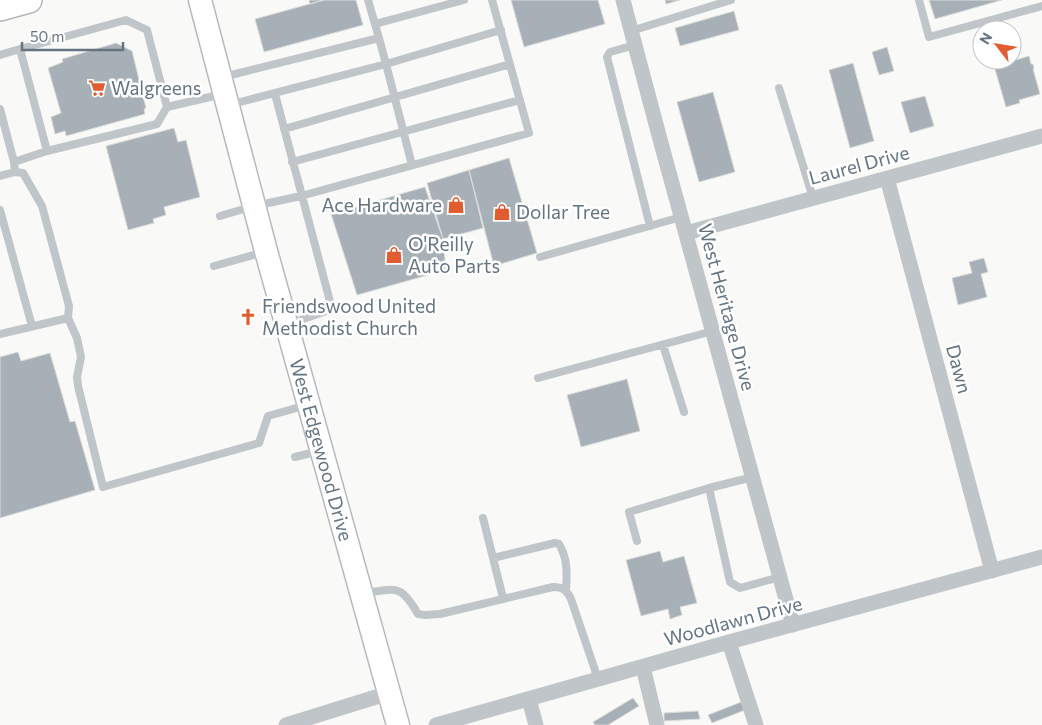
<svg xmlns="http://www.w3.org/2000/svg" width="1042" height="725" font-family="Commissioner,sans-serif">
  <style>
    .building { fill: #a7b0b6; stroke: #dbdbd9 }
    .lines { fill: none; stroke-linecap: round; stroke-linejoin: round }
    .secondary-casing { stroke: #b5babf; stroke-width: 25 }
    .primary-casing { stroke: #b4b9bd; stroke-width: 28 }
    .service { stroke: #c0c5c9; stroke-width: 8 }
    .minor { stroke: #c0c5c9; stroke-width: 15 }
    .secondary { stroke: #fff; stroke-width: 22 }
    .primary { stroke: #fff; stroke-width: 25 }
    .labels { text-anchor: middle; stroke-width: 5; stroke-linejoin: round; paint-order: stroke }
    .poi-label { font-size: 19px; fill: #647481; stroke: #fff; text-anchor: start }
    .street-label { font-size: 19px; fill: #647481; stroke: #fff }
  </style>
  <rect width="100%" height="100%" fill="#f9f9f7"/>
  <path class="building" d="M 309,0 L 324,0 L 310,4 Z
    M 324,0 L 356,0 L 363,25 L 264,52 L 255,19 Z
    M 511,0 L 598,0 L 605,24 L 524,47 Z
    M 665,0 L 680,0 L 666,4 Z
    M 929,0 L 1002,0 L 935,19 Z
    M 734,11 L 739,30 L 680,46 L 675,28 Z
    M 116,43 L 132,51 L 146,108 L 144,109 L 145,114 L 66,136 L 65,131 L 55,134 L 51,117 L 61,113 L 48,68 L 63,62 L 62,59 Z
    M 887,47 L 894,71 L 879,75 L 872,52 Z
    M 1029,56 L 1031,64 L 1033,64 L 1034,68 L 1033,69 L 1040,94 L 1019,100 L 1020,103 L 1006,107 L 994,66 Z
    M 853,63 L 874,141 L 850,148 L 829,70 Z
    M 713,92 L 735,172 L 699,182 L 677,102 Z
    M 925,96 L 934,126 L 910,133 L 901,102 Z
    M 174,128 L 178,142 L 186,140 L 200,197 L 164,207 L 166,215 L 153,219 L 154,223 L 128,230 L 106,146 Z
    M 509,158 L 537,253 L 494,266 L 469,170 Z
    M 469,170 L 483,228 L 443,239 L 427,183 Z
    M 425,187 L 443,239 L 446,270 L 357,295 L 331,214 Z
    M 984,258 L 988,272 L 981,274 L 987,297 L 958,305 L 952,278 L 972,273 L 969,262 Z
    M 18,352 L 21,361 L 50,353 L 70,422 L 75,421 L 95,490 L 0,518 L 0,357 Z
    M 627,379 L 640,431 L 581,447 L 567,395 Z
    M 660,551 L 663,562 L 684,556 L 697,603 L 680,607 L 682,615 L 670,619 L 668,609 L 641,616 L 626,560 Z
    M 633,698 L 639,706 L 608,725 L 595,725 L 593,722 Z
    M 741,702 L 745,710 L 712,723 L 708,715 Z
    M 698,711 L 700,719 L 664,721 L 664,713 Z"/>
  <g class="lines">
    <g class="secondary-casing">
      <g id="secondary">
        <path id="s1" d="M 200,0 L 266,251 L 398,725"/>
      </g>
    </g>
    <g class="primary-casing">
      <path id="primary" d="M 0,8 L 29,0"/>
    </g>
    <path class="service" d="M 919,0 L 929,37 L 1042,6
      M 375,24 L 464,0
      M 631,31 L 731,0
      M 379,38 L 386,64 L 501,30
      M 635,45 L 610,52 L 607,57 L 650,226
      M 0,55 L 20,49
      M 223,77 L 379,38 L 368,0
      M 779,88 L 813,198
      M 275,94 L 332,309 L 289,324
      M 229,105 L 386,64 L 412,165
      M 167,107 L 157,124 L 47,151 L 20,49 L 126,20 L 147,30 L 167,107 L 223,94
      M 0,109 L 14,162 L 15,172
      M 284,129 L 510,64
      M 14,162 L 47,151
      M 292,162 L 520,100
      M 0,176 L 15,172 L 23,173 L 42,206 L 69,306 L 68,318 L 77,338 L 81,357 L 77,377 L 78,386 L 103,487 L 259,443 L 268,416 L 307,405
      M 0,210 L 32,326
      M 220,216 L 254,206 L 301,196 L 529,133 L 492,0
      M 540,257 L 681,217
      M 214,266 L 265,252
      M 0,334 L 68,318
      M 663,345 L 684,412
      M 538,378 L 713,331
      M 295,457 L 319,451
      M 753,477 L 709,488 L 730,582 L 740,588 L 780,577
      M 483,518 L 503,598
      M 637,541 L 629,512 L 709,488
      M 493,558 L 555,543 L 559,544 C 568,559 567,574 566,590
      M 364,593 C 396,589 400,583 418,614 L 425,615 L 440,614 L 553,587 C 564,587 567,591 571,599 L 598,679"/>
    <path class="minor" d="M 623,0 L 661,143 L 793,625
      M 887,178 L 992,571
      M 686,233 L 1042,136
      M 729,642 L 756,725
      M 643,667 L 657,725
      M 529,699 L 536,725
      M 286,725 L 389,693
      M 436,725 L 729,642 L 1042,557"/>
    <use href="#secondary" class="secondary"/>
    <use href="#primary" class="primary"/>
  </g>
  <defs>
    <g id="supermarket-bare" transform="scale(1.35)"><path d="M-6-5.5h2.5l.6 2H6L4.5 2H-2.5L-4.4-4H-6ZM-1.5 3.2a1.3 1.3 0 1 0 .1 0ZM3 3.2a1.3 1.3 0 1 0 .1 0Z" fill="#e15d2f" stroke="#fff" stroke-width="2.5" paint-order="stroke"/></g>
    <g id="shop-bare" transform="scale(1.35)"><path d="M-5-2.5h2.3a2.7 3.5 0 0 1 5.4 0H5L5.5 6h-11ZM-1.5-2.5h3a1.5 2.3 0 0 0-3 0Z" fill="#e15d2f" stroke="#fff" stroke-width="2.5" paint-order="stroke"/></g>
    <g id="church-bare" transform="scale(1.35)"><path d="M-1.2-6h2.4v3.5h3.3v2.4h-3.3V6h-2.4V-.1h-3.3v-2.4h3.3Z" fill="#e15d2f" stroke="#fff" stroke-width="2.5" paint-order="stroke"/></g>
  </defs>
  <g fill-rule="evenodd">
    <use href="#supermarket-bare" x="97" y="88"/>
    <use href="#shop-bare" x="456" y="205"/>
    <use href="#shop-bare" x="502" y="212"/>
    <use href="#shop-bare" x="394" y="255"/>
    <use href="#church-bare" x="248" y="317"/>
  </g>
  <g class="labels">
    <g class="poi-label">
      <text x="111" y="95">Walgreens</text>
      <text x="442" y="212" text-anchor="end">Ace Hardware</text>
      <text x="516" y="219">Dollar Tree</text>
      <text x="408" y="251">O'Reilly<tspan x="408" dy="22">Auto Parts</tspan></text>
      <text x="262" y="313">Friendswood United<tspan x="262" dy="22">Methodist Church</tspan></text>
    </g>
    <g class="street-label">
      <text transform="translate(859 165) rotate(-15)" y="7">Laurel Drive</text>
      <text transform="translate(727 307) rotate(75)" y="7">West Heritage Drive</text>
      <text transform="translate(959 369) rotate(75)" y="7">Dawn</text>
      <text dy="7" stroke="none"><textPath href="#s1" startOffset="466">West Edgewood Drive</textPath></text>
      <text transform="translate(733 621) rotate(-15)" y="7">Woodlawn Drive</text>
    </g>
  </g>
  <g transform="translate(997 45) rotate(301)"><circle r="24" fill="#ffffff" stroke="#c1c7cd"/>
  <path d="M0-4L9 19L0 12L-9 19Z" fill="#e15d2f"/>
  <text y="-8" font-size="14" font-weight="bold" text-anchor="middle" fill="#647481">N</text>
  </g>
  <path d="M22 42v8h101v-8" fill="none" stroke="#647481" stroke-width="2.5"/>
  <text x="30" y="42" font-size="15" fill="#647481" stroke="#ffffff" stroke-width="4" paint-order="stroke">50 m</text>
</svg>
